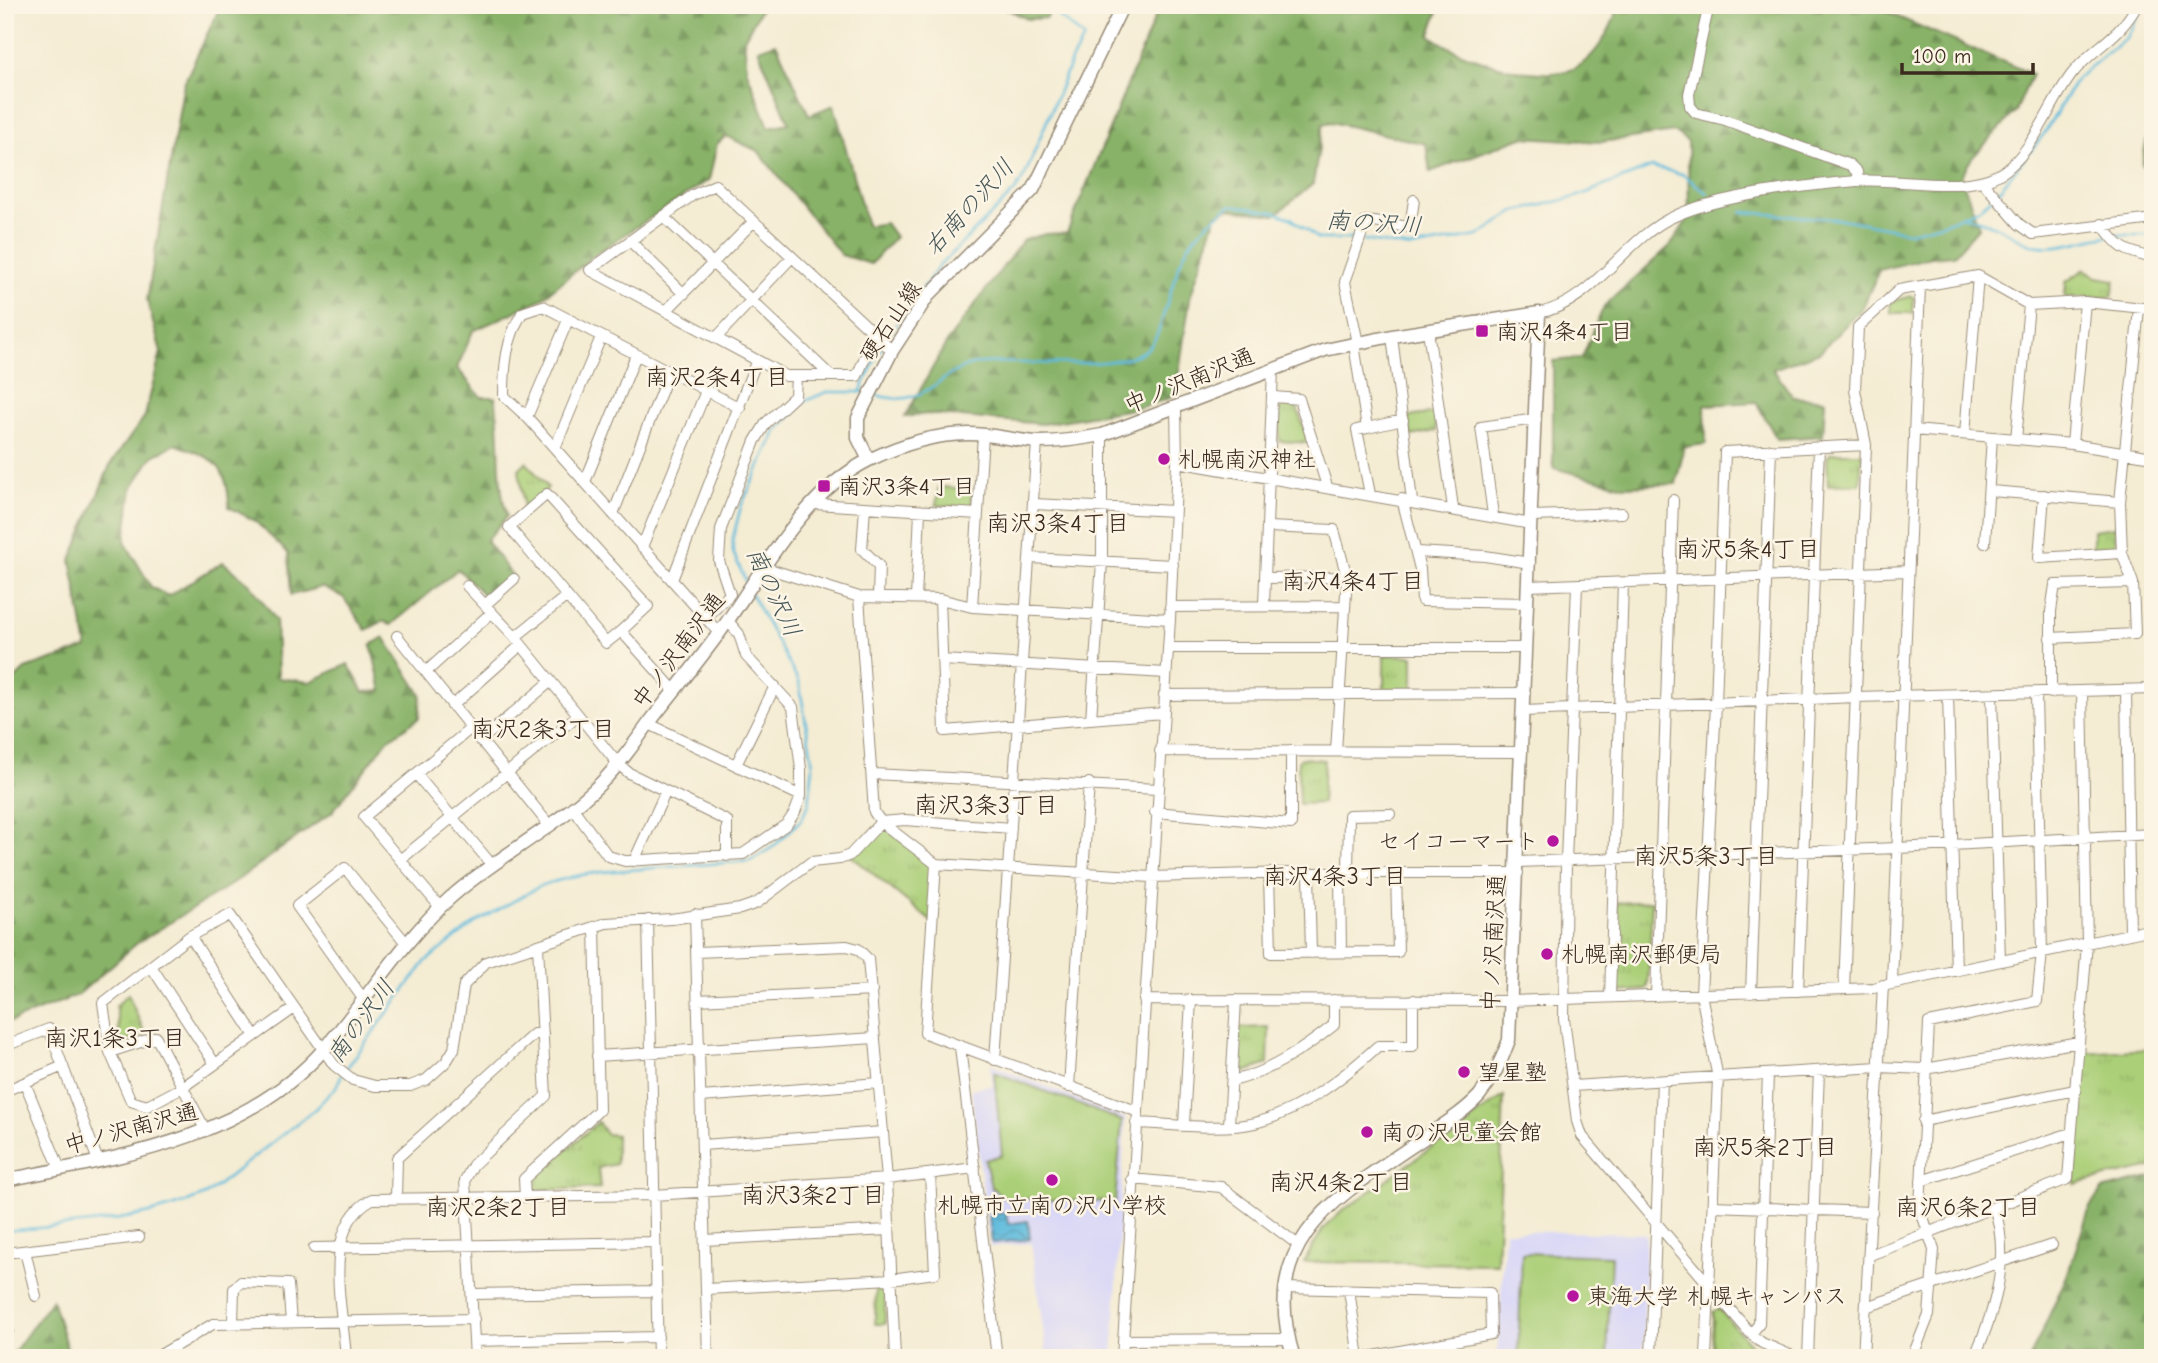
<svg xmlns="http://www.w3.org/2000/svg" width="2158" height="1363" font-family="'Comic Neue','Klee One',sans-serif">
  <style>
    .built { fill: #d9d7f7 }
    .grass { fill: url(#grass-tufts); stroke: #737c4b; stroke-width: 2 }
    .forest { fill: url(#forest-firs); stroke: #626e43; stroke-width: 2 }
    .pitch { fill: #abcf78; stroke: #737c4b; stroke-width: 2 }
    .water { fill: url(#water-waves); stroke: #4d727e; stroke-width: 2 }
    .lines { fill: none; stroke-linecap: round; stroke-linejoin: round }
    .stream { stroke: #5fbbdd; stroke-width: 2.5 }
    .minor-casing { stroke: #988b78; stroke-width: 12 }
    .tertiary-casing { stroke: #988b78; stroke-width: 15 }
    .minor { stroke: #fff; stroke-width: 10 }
    .tertiary { stroke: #fff; stroke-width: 12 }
    .poi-dot { fill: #b5179e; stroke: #fcf5e5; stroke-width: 2.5 }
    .labels { text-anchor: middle; stroke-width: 5; stroke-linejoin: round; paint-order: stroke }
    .street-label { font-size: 23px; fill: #3b2a1e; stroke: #fcf5e5 }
    .poi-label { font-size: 23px; fill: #3b2a1e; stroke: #fcf5e5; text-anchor: start }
    .water-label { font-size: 24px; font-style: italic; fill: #465657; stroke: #fcf5e5 }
    .neighbourhood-label { font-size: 24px; fill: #3b2a1e; stroke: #fcf5e5 }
  </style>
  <defs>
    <pattern id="grass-tufts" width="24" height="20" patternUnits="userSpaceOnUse" patternTransform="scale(1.75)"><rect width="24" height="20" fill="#abcf78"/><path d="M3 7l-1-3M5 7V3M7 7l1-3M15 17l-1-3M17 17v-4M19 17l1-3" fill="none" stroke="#94b267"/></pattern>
    <pattern id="forest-firs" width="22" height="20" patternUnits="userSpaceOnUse" patternTransform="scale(1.75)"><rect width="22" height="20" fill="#88b268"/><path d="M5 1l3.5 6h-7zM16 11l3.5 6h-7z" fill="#709155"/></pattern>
    <pattern id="water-waves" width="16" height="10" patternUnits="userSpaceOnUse" patternTransform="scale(1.75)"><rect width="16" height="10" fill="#5fbbdd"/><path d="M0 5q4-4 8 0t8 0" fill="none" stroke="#5098b3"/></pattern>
  </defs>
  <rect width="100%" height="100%" fill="#fcf5e5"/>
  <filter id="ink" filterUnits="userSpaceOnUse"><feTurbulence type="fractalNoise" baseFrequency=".0143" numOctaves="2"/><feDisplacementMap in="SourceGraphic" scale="14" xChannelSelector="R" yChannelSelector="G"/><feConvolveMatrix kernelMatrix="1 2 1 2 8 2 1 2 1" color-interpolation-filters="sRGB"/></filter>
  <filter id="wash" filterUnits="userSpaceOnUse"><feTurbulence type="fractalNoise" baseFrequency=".00686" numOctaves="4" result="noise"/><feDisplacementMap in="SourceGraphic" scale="28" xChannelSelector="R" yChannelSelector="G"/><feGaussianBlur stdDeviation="1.57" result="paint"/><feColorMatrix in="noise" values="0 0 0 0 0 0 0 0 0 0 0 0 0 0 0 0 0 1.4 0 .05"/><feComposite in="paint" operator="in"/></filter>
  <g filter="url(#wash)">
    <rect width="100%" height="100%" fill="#f4ecd3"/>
    <path class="built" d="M 990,1064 L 1125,1118 L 1113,1358 L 1047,1358 L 1031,1243 L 990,1247 L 971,1089 L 993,1085 Z
      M 1505,1231 L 1646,1234 L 1643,1358 L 1497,1358 Z"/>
    <path class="grass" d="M 2085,269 L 2097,277 L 2115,280 L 2112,297 L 2065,297 L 2066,282 Z
      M 1911,296 L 1914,298 L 1913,313 L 1891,313 L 1890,302 Z
      M 1295,402 L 1309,443 L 1279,441 L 1280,406 Z
      M 1435,413 L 1436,431 L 1411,436 L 1408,417 Z
      M 1831,453 L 1862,453 L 1860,484 L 1828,485 L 1827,458 Z
      M 526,462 L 548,488 L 524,509 L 519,469 Z
      M 939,487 L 972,489 L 972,508 L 936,505 Z
      M 2115,527 L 2116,546 L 2093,548 L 2093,530 Z
      M 1384,655 L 1413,656 L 1413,690 L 1384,690 Z
      M 1302,758 L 1324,760 L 1322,803 L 1299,804 L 1298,761 Z
      M 881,822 L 936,864 L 932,922 L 850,855 Z
      M 1652,901 L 1648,986 L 1645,990 L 1617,992 L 1614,988 L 1617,903 Z
      M 128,994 L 145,1034 L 120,1043 L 116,1006 Z
      M 1269,1027 L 1268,1064 L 1236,1075 L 1239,1028 Z
      M 2153,1049 L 2153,1167 L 2075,1184 L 2082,1053 Z
      M 1504,1096 L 1497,1264 L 1304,1262 L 1323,1229 L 1341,1212 Z
      M 598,1122 L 606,1134 L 616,1135 L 616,1164 L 598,1168 L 600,1188 L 533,1190 L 529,1185 L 532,1180 Z
      M 876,1289 L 885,1289 L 885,1324 L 875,1324 Z
      M 1719,1309 L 1755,1350 L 1775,1358 L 1712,1358 L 1713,1312 Z"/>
    <path class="forest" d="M 221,5 L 763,5 L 744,39 L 747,71 L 769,127 L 789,123 L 758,49 L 776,43 L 809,115 L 834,105 L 867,226 L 885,223 L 895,237 L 871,264 L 841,255 L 758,151 L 726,136 L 717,144 L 709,180 L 598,252 L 540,300 L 473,331 L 457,368 L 481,397 L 495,397 C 503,440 495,474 507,516 L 486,541 L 512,575 L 486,597 L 458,569 L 391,625 L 383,621 L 366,630 L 343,597 L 322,587 L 291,595 L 288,553 L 255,521 L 229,507 C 228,463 213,458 175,444 L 152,457 L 132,488 L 125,542 L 151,587 L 168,596 L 223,562 L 250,584 L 276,620 L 278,678 L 310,682 L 348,664 L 364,692 L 382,691 L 371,645 L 384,637 L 421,694 L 419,718 L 388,740 L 332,812 L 232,884 L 136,944 L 78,995 L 5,1024 L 5,688 L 25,669 L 87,648 L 71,560 L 110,465 L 145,416 L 161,352 L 147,300 L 184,83 Z
      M 998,5 L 1051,5 L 1047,18 L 1028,19 Z
      M 1160,5 L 1440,5 L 1430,35 C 1458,58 1550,89 1582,64 C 1600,50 1612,26 1619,5 L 1870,5 L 2032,74 L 2016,111 L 1972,158 L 1961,176 L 1979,227 L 1954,255 L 1931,257 L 1879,270 L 1863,307 L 1820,352 L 1773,369 L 1793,397 L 1825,400 L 1823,436 L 1777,439 L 1756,402 L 1705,405 L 1706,444 L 1684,447 L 1676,484 L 1624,486 L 1553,468 L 1553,361 L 1582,358 L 1604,306 L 1671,245 L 1689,217 L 1688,142 L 1675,132 L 1601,142 L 1522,137 L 1430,172 L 1426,144 L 1331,122 L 1323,124 L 1313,184 L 1275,215 L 1228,209 L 1216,215 L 1190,298 L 1176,392 L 1170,398 L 1138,408 L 1043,424 L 927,414 L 905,417 L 947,342 L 1023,240 L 1045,234 L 1067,233 Z
      M 2153,129 L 2153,177 L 2142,165 L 2147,138 Z
      M 2153,1177 L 2153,1358 L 2030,1358 L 2067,1276 L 2090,1207 L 2102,1190 Z
      M 52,1299 L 70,1358 L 10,1358 Z"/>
    <path class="pitch" d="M 994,1072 L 1122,1121 L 1115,1202 L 1004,1198 L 991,1187 L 985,1160 L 1002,1155 Z
      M 1522,1253 L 1611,1256 L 1607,1358 L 1518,1358 Z"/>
    <path class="water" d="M 1006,1213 L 1008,1224 L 1028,1221 L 1030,1239 L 992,1243 L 989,1215 Z"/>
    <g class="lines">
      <path class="stream" d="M 1997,193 L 2044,134 L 2077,78 L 2127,37 L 2143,5
        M 1742,212 L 1848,220 L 1910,232 L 1945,223 L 1978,209 L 1992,198
        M 1964,217 C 1989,219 2008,235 2031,244 C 2053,252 2084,239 2108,236
        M 2114,235 L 2153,235
        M 1364,240 L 1411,248 L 1478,236 L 1514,212 L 1576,197 L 1652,167 L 1682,174 L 1707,193
        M 885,340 L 939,266 L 1015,191 L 1025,175 L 1071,61 L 1084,38 L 1059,16 L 1057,5
        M 861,390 L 882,346
        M 876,395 C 931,411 937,367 983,363 C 1021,360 1123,373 1149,347 C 1158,338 1160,325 1164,313 C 1181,260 1182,237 1232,205 L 1274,212 L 1291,218 L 1318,239 L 1357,239
        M 747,584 L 733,552 L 733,538 L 741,506 L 776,432 L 805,401 L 827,392 L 866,392
        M 346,1069 L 426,961 L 475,923 L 542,885 L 575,876 L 601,872 L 750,861 L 773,847 L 801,820 L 809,804 L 813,765 L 799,682 L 751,594
        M 5,1231 C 71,1225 146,1222 207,1194 L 315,1109 L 336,1087 L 342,1074"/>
    </g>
  </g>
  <g filter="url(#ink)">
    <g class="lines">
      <g class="minor-casing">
        <path id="minor" d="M 1709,5 L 1689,94 L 1690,106 L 1696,113 L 1725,120 L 1850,165 L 1857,172 L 1858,181
          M 1982,181 L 2019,224 L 2033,234 L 2153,219
          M 664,217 L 831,376
          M 2102,224 C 2119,249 2124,251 2153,258
          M 630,241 L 684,294
          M 666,311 L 754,221
          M 1539,313 C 1595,302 1624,238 1675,216 C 1717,196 1809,185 1857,181 C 1900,177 1972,197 2007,169 C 2037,145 2049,104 2072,74 C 2093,47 2120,38 2137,5
          M 568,320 L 527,417 L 719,633
          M 1428,330 L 1453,508
          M 875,334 L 857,376 L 786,376 L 590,270 L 693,195 L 715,185 L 875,334 L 892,351
          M 1392,336 L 1412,501
          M 716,338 L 792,257
          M 1358,343 L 1345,282 L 1366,221 L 1410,227 L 1414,200
          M 1354,344 L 1367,428 L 1403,420
          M 1274,397 L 1299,399 L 1327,486
          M 527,417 L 504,396 C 504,366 506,340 522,313 L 543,306 L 740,408
          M 1367,428 L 1357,430 L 1370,494
          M 1914,430 L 2072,444 L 2153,457
          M 1965,434 L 1978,276
          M 2016,439 L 2029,305
          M 2072,444 L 2085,302
          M 555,448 L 601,337
          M 1177,462 L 1531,524
          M 585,482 L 636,355
          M 1991,491 L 2120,502
          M 2044,495 L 2039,558 L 2122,553
          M 1402,499 L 1420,569 L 1422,601 L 1528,603
          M 815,504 L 978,514
          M 1034,504 L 1175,511
          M 865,507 L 862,549 L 879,566 L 878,597
          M 613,514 L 669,372
          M 1493,515 L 1481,427 L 1536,419
          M 1532,516 L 1622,513
          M 1268,527 L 1334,530 L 1347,577 L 1336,751
          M 1985,543 L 1992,437
          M 642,547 L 706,391
          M 1417,552 L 1485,556 L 1530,563
          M 1030,558 L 1173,565
          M 1265,578 L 1347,577
          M 672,580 L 756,362
          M 1577,585 L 1566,861 L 1564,1019 L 1577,1121 L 1582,1136 L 1751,1334 L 1762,1343 L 1797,1358
          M 467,586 L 515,637 L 618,764 L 629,773 L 727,821 L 727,856
          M 1529,586 L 1908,571
          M 859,597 L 940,599 L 972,607 L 1170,619
          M 916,598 L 920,511
          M 940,599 L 945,731 L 1163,713
          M 485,605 L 514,579
          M 1264,605 L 1273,369
          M 972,607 L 983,435
          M 1170,607 L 1345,606
          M 706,618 L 730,594 L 719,561 L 721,529 L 755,441 L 766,423 L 795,396 L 796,376
          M 621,631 L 648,606 L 547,494 L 509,527 L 606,643 L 621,631 L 674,690
          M 397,636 L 549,825
          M 515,637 L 567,596
          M 2050,638 L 2135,634 L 2133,583 L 2122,553 L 2120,502 L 2139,308
          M 1168,648 L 1526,648
          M 942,660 L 1166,673
          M 426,672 L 491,613
          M 2126,690 L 2130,934
          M 2051,693 L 2051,611 L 2055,585 L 2133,583
          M 1164,695 L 1525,693
          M 1948,695 L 1956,971
          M 1992,695 L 2000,961
          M 452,706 L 521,645
          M 1524,711 L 1856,697 L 2153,689
          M 1091,719 L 1102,562 L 1102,435
          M 649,724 L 801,796
          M 480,741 L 550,682
          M 1160,751 L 1522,752
          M 736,765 L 775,686
          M 416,774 L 492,865
          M 873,774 L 1157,789
          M 572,807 L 608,856 L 625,861 L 743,854 L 787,824 L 795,812 L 801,796 L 801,769 L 793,707 L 746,656 L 739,634 L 728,621
          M 1155,812 L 1291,824 L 1291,751
          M 881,822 L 936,864 L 1151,877 L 1291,873 L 1518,873
          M 881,822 L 905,820 L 1011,828
          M 400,860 L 577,716
          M 634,861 L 666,791
          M 1518,862 L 1898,848 L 2153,834
          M 936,864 L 925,1033 L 1136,1111
          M 1269,873 L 1271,953 L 1398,952 L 1396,873
          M 1309,873 L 1311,953
          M 1340,873 L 1341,952
          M 1348,873 L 1349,815 L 1390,814
          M 440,907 L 364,817 L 470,729
          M 695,914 L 708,1358
          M 648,920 L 658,1358
          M 190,936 L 255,1036
          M 696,952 L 847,946 L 858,949 L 868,959 L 887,1179 L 895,1358
          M 151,966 L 215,1064
          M 1892,982 L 1920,287
          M 1844,989 L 1866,445 L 1855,390 L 1858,327 L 1899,290 L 1978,276 L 2029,305 L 2085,302 L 2153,309
          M 1798,991 L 1819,447
          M 1751,993 L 1771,449
          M 1656,996 L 1673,500
          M 1610,997 L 1623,583
          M 364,1000 L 297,906 L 345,868 L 406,943
          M 698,1000 L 872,991
          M 1144,1000 L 1511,1001 L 1873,988 L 2153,929
          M 293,1009 L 183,1087 L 147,1106 L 131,1101 L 110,1052 L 103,1003 L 190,936 L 230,915 L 334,1065 L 353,1080 L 375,1086 L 410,1086 L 426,1080 L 446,1062 L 454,1049 L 464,985 L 486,962 L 606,923 L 671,919 L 740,909 L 757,903 L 811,862 L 840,859 L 850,855 L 881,822 L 874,812 L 859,597 L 766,568
          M 5,1046 L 49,1029 L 98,1161
          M 960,1047 L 997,1358
          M 110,1052 L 156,1037 L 206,1131
          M 597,1056 L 875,1038
          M 995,1060 L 1037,442
          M 1232,1081 C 1270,1072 1304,1049 1334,1025 L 1334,1000
          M 25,1083 L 60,1169
          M 1573,1086 L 1878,1067 L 1925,1069 L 2079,1042
          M 1069,1087 L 1089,783
          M 5,1091 L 63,1066
          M 701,1097 L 879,1083
          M 1923,1121 L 2075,1090
          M 1136,1123 C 1171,1124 1221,1131 1255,1123 C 1301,1111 1343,1078 1378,1046 L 1413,1046 L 1413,1000
          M 1184,1124 L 1191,1000
          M 1229,1125 L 1236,1000
          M 702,1145 L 883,1132
          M 1132,1179 L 1221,1187 L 1297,1244
          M 1921,1181 L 2071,1133
          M 525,1197 L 524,1179 L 599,1110 L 595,927
          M 396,1198 L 397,1158 L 534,1034 L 543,1033
          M 1713,1206 L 1872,1212
          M 705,1240 L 888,1230
          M 314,1248 L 655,1242
          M 25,1251 L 36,1296
          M 5,1253 L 139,1237
          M 1870,1255 L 2068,1179 L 2087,943 L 2082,692
          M 1284,1288 L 1490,1293 L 1491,1334 L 1363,1358
          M 706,1289 L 891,1279 L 935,1273 L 930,1174
          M 1349,1290 L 1359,1358
          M 472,1294 L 657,1291
          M 1866,1307 L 2052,1245
          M 233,1323 L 234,1289 L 241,1282 L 288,1284 L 291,1322
          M 5,1332 L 8,1331
          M 1751,1334 L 1759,1324 L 1768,1074
          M 1123,1340 L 1288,1339
          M 474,1341 L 658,1337
          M 155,1358 L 213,1324 L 474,1319
          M 346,1358 C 343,1308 320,1227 372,1199 L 654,1195 L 887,1179 L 975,1168
          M 475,1358 L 465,1180 L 473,1165 L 546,1096 L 538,946
          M 1122,1358 L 1170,619 L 1177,462 L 1176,408
          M 1655,1358 L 1651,1356 L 1662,1081
          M 1706,1358 L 1718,1078 L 1701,994 L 1716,704 L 1725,452 L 1866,445
          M 1808,1358 L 1819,1071
          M 1863,1358 L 1883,985
          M 1912,1358 L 1929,1315 L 1934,1250 L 1920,1208 L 1929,1023 L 2037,1001 L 2042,952 L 2036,695
          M 1974,1358 C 1995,1311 2011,1257 1994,1207"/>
      </g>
      <g class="tertiary-casing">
        <path id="tertiary" d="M 869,460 L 858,438 L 858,418 L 892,351 L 928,296 L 1033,190 L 1123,5
          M 5,1180 C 116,1158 245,1140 324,1049 C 367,1000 401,942 450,898 C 497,856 556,828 601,783 C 619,765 634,744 649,723 C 673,692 699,661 722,629 C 763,571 803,493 869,460 C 900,445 934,434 969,434 C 993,434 1016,441 1039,442 C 1061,442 1081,439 1102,435 L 1325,350 L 1392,336 L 1539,313 L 1509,1040 C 1502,1060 1493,1079 1479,1096 C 1463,1113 1443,1125 1424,1138 C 1339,1196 1256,1238 1294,1358"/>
      </g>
      <use href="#minor" class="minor"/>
      <use href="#tertiary" class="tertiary"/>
    </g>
  </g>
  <g class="poi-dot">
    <rect x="1475" y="324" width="14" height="14" rx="3.5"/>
    <circle cx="1164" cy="459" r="7"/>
    <rect x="817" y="479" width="14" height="14" rx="3.5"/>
    <circle cx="1553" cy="841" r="7"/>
    <circle cx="1547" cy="954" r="7"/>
    <circle cx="1464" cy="1072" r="7"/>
    <circle cx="1367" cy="1132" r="7"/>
    <circle cx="1052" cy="1180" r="7"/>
    <circle cx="1573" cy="1296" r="7"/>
  </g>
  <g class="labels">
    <g class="street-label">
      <text transform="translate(890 321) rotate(-56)" y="8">硬石山線</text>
      <text transform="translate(1189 380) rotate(-22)" y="8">中ノ沢南沢通</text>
      <text transform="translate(678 650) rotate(-53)" y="8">中ノ沢南沢通</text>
      <text transform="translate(1493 943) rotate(-87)" y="8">中ノ沢南沢通</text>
      <text transform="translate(131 1128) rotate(-15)" y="8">中ノ沢南沢通</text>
    </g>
    <g class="poi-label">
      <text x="1496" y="339">南沢4条4丁目</text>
      <text x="1178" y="467">札幌南沢神社</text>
      <text x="838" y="494">南沢3条4丁目</text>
      <text x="1539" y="849" text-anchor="end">セイコーマート</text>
      <text x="1561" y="962">札幌南沢郵便局</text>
      <text x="1478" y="1080">望星塾</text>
      <text x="1381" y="1140">南の沢児童会館</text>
      <text x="1052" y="1213" text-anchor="middle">札幌市立南の沢小学校</text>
      <text x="1587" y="1304">東海大学 札幌キャンパス</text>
    </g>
    <g class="water-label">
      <text transform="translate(969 207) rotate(-48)" y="8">右南の沢川</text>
      <text transform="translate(1374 223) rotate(4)" y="8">南の沢川</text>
      <text transform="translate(774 592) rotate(65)" y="8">南の沢川</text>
      <text transform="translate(361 1021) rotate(-54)" y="8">南の沢川</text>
    </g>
    <g class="neighbourhood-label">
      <text x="717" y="385">南沢2条4丁目</text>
      <text x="1058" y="531">南沢3条4丁目</text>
      <text x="1748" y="557">南沢5条4丁目</text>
      <text x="1353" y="589">南沢4条4丁目</text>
      <text x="543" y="737">南沢2条3丁目</text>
      <text x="986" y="813">南沢3条3丁目</text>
      <text x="1706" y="864">南沢5条3丁目</text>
      <text x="1335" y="884">南沢4条3丁目</text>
      <text x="115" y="1046">南沢1条3丁目</text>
      <text x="1765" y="1155">南沢5条2丁目</text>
      <text x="1341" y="1190">南沢4条2丁目</text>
      <text x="813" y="1203">南沢3条2丁目</text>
      <text x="498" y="1215">南沢2条2丁目</text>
      <text x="1968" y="1215">南沢6条2丁目</text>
    </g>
  </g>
  <rect width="2158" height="1363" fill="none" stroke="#fcf5e5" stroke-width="28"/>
  <path d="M1902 63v10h131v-10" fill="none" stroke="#3b2a1e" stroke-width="3.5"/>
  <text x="1913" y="63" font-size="21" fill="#3b2a1e" stroke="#fcf5e5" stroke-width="5" paint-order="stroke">100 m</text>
</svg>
